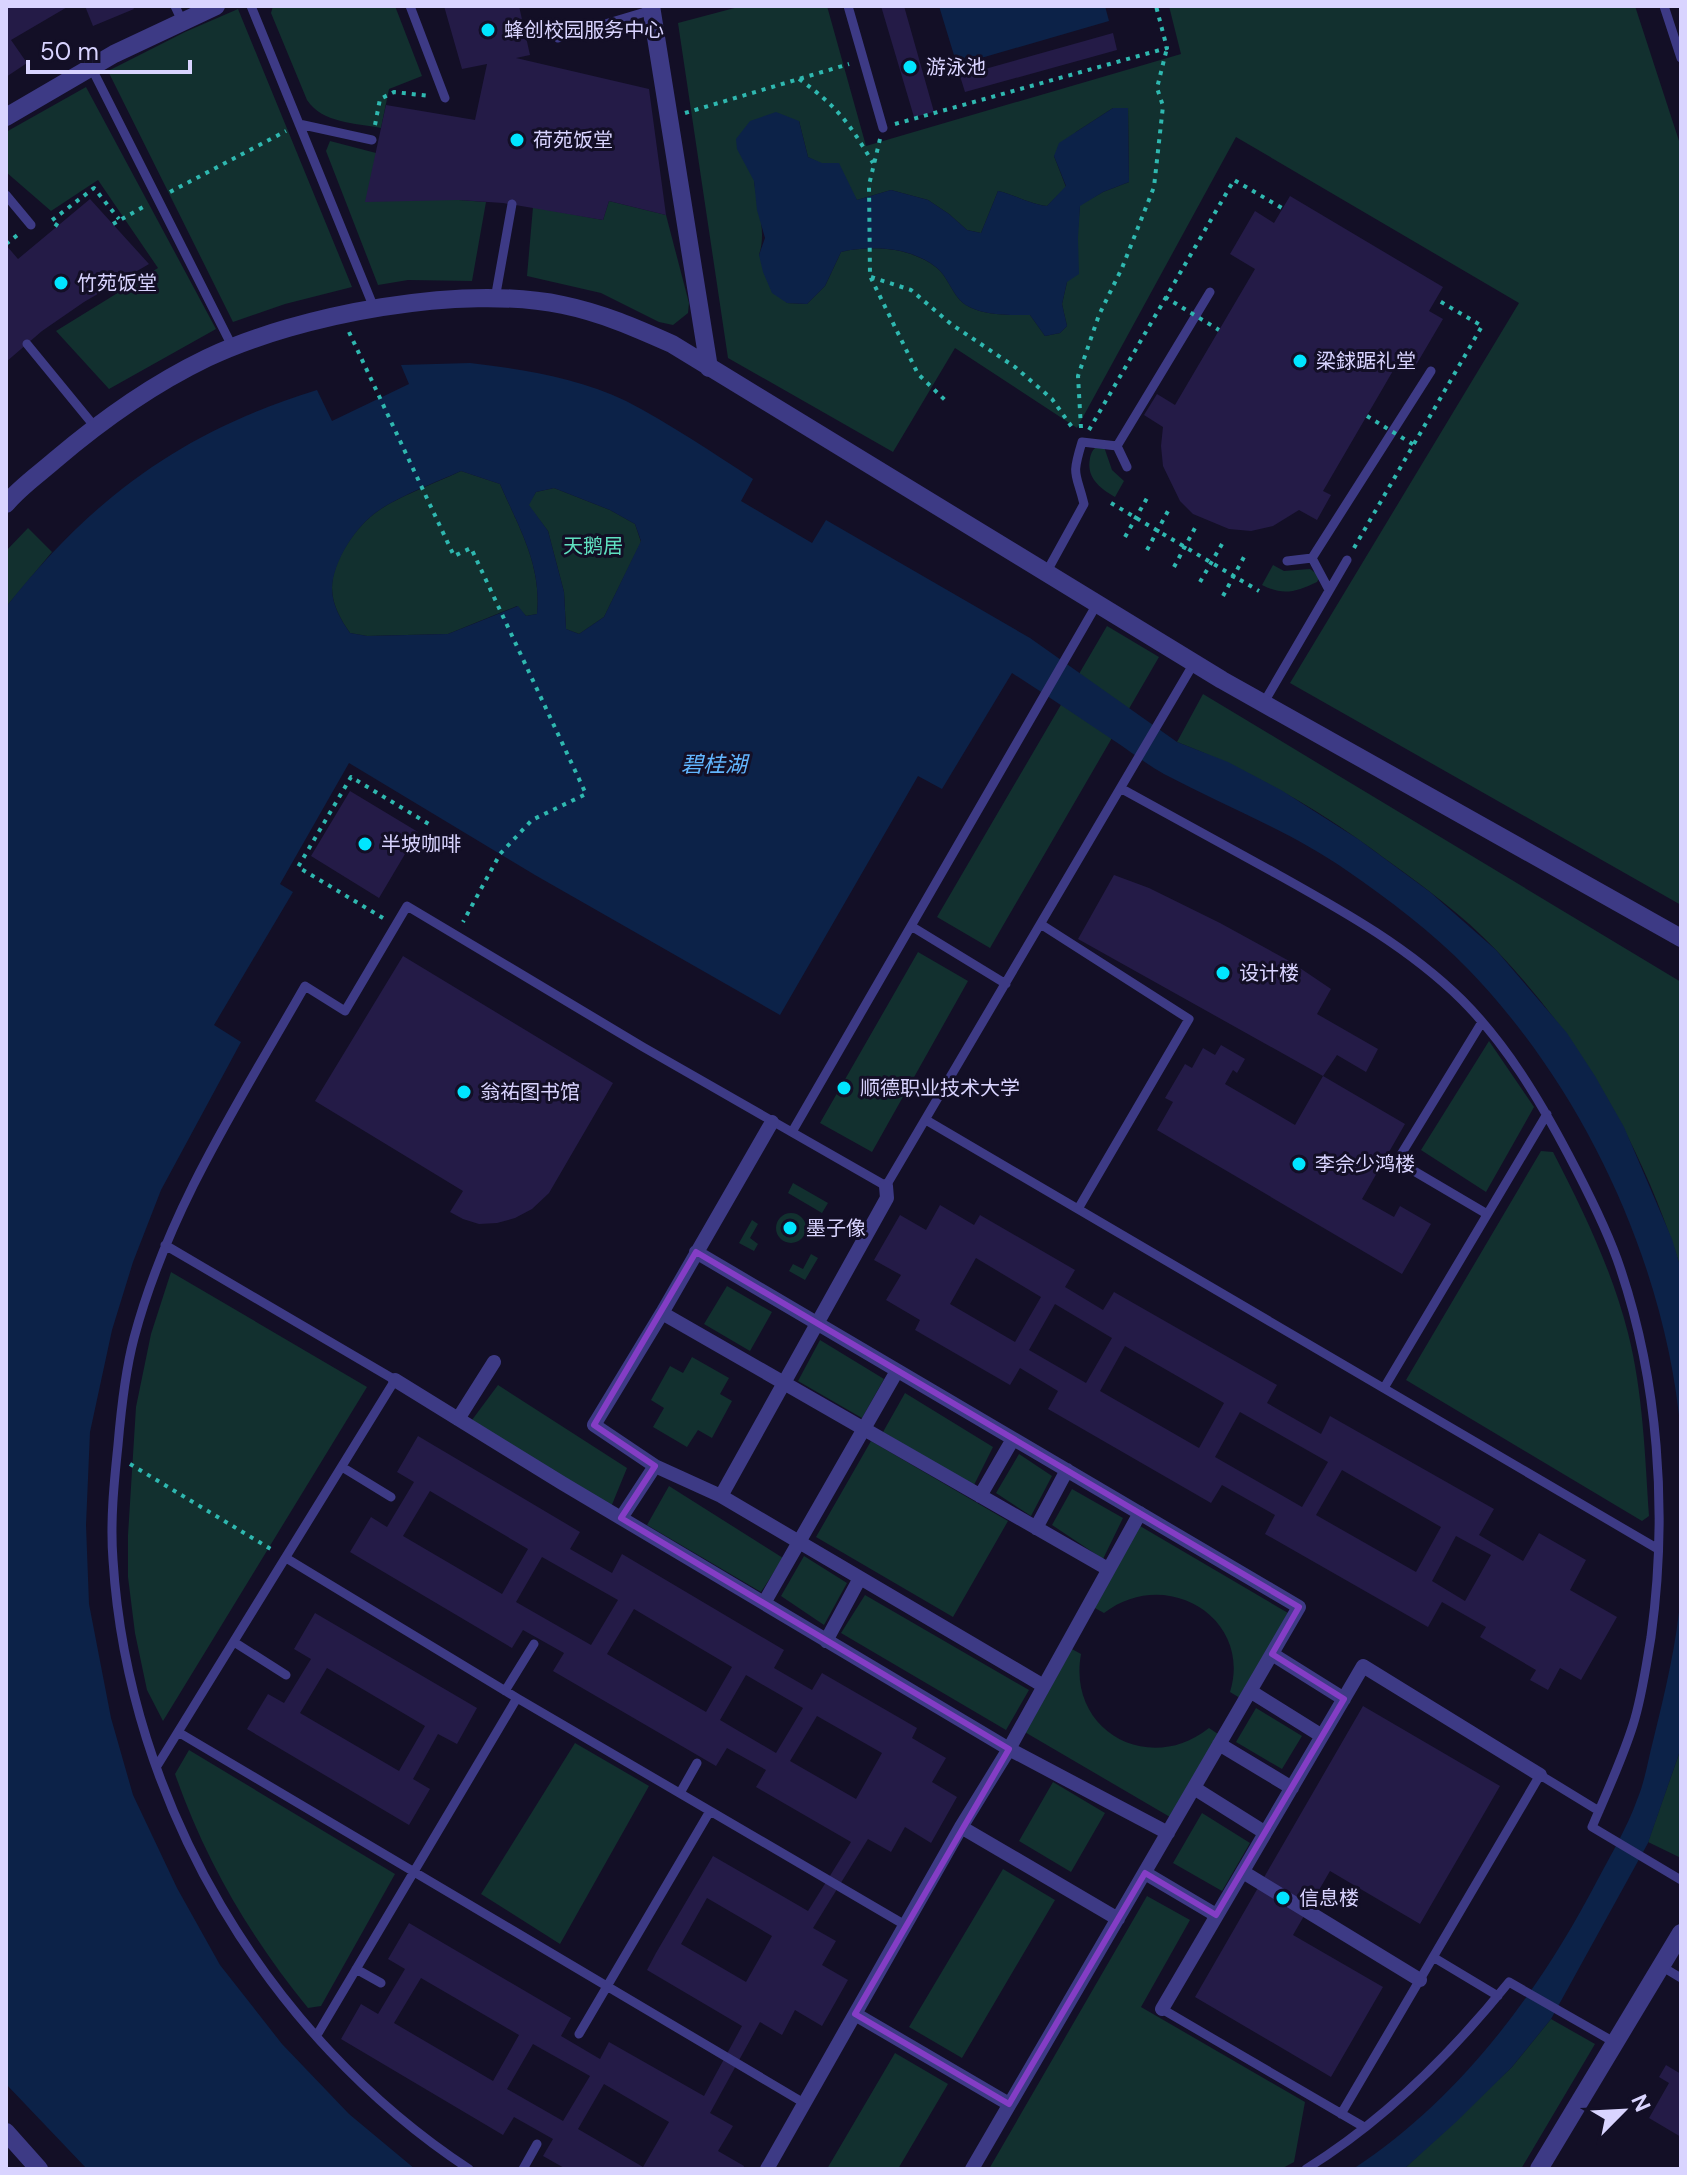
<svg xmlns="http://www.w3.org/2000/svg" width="1687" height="2175" font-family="'DM Sans','Noto Sans SC',sans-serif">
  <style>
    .green { fill: #12302f; fill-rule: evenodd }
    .water { fill: #0c2248; fill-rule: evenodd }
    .building { fill: #241b47; fill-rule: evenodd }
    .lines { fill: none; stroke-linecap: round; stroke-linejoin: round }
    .path { stroke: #2fb8b0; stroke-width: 4; stroke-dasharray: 4 6; stroke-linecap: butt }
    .service { stroke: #3d3a85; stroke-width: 9 }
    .pedestrian { stroke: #3d3a85; stroke-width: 14 }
    .minor { stroke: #3d3a85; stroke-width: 18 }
    .path-bridge { stroke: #2fb8b0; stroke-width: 4; stroke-dasharray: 4 6; stroke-linecap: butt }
    .marked { fill: none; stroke: #843dc5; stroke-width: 6; stroke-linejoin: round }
    .poi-dot { fill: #00e5ff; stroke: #130f26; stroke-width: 3 }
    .labels { text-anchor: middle; stroke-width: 6; stroke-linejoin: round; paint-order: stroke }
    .poi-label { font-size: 20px; fill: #d9d4ff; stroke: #130f26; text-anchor: start }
    .park-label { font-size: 20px; fill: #5fe0c0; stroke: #130f26 }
    .water-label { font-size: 22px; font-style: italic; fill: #62b6ff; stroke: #130f26 }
  </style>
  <rect width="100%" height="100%" fill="#130f26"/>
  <path class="green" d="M 273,6 L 395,6 L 422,76 L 389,89 L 381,128 C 355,123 322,123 307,100 L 271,13 Z
    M 742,6 L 827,6 L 866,146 L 1181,54 L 1169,6 L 1635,6 L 1681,147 L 1681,905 L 1290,683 L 1519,303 L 1236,137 L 1077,428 L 955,348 L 893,452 L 728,358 L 678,23 ZM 1113,108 L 1128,108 L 1129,182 L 1103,192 L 1080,205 L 1077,238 L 1062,304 L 1067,326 L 1060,333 L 1045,336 L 1030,315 C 1011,315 980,316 963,303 C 952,294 948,277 937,268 C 911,247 871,245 841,252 L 825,286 L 807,304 L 787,303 L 759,255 C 767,231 757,206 754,181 L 799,121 L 808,157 C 828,166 846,181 857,200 L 891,190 L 928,200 L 949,214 L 967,230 L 981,233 L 998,191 C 1016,195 1029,204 1047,206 L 1066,187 L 1054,156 L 1076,132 Z
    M 238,9 L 352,287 L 285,304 L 233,322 L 108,71 L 185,32 Z
    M 86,87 L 216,329 L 109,389 L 56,331 L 158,268 L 98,180 L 51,211 L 6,172 L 6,132 Z
    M 330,141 L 376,153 L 459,200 L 486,202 L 472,281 L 408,280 L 378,285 L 326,151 Z
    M 609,201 L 666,215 L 689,303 L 688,313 L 673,325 L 659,322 L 601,293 L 527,276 L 533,207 L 603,220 Z
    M 1103,444 L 1112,470 L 1124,481 L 1115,497 C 1100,488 1086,478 1090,458 C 1092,449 1095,447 1103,444 Z
    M 461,471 L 500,484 C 519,528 542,565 537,614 L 526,616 L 517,606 L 448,634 L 367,636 L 350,633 C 341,620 332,605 332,588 C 332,561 356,526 378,511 C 397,497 438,482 461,471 Z
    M 554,488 L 610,510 L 635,524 L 641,542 L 604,617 L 579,634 L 566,629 L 564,592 L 548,531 L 528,505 L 536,492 Z
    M 28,528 L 52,552 L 6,607 L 6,551 Z
    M 1273,565 L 1284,571 L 1310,569 L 1320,576 L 1317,582 C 1296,592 1283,596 1262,585 Z
    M 1107,626 L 1159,657 L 990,948 L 937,917 Z
    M 1203,694 L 1681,982 L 1681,1269 C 1644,1149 1583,1041 1496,950 C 1463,915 1423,886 1384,858 C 1320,810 1252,771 1177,742 Z
    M 918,952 L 968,981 L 872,1152 L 820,1123 Z
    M 1489,1041 L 1534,1107 L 1486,1192 L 1421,1150 Z
    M 1541,1151 L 1553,1152 C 1583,1210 1612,1270 1628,1333 C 1643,1392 1645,1456 1649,1516 L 1642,1521 L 1406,1380 Z
    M 793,1183 L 828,1203 L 822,1213 L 788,1193 Z
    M776 1228a15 15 0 1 1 30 0a15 15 0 1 1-30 0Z
    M 752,1220 L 758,1224 L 750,1238 L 758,1244 L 754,1251 L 739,1243 Z
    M 811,1254 L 818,1258 L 805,1280 L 789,1271 L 793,1264 L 803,1269 Z
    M 171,1272 L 367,1387 L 163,1721 L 147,1690 L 135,1633 L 128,1577 L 128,1535 L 136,1407 L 151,1334 Z
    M 727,1286 L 772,1312 L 750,1351 L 704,1324 Z
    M 820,1340 L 884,1379 L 862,1418 L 798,1381 Z
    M 692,1357 L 729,1378 L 720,1394 L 732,1401 L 712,1438 L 698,1430 L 687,1447 L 653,1427 L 664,1408 L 651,1400 L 670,1366 L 683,1373 Z
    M 498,1385 L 627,1468 L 611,1507 L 472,1420 Z
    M 905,1393 L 993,1447 L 973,1487 L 883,1432 Z
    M 871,1441 L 1008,1521 L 953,1617 L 816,1537 Z
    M 1019,1454 L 1052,1476 L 1031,1516 L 996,1493 Z
    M 669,1486 L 783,1558 L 761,1592 L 647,1525 Z
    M 1072,1489 L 1123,1518 L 1103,1559 L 1052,1525 Z
    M 1140,1526 L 1288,1613 L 1240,1698 L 1230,1692 C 1253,1618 1166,1565 1104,1613 L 1093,1607 Z
    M 804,1556 L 847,1583 L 824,1625 L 781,1596 Z
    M 865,1595 L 1029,1690 L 1006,1730 L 841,1633 Z
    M 1070,1648 L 1081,1654 C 1067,1731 1149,1776 1209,1728 L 1218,1734 L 1170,1817 L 1023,1731 Z
    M 1256,1708 L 1302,1736 L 1282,1769 L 1236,1742 Z
    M 575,1743 L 649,1786 L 560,1944 L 481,1894 Z
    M 1681,1748 L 1681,1858 L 1648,1842 Z
    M 189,1750 L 395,1874 L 321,2006 L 308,2008 C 250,1937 205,1860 175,1774 Z
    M 1053,1782 L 1105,1813 L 1071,1872 L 1019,1841 Z
    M 1202,1813 L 1250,1843 L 1222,1891 L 1173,1863 Z
    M 1003,1869 L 1055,1900 L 962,2058 L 909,2027 Z
    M 1147,1896 L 1190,1920 L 1141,2007 L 1305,2102 L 1294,2162 L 1281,2169 L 989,2169 Z
    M 1551,2019 L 1595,2044 L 1521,2169 L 1404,2169 L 1512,2067 Z
    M 895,2053 L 948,2084 L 898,2169 L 827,2169 Z"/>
  <path class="water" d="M 939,6 L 1105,6 L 1109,21 L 957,65 Z
    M 1113,108 L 1128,108 L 1129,182 L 1103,192 L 1080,206 L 1078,238 L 1079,274 L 1067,282 L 1062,304 L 1067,326 L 1060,333 L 1045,336 L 1030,315 C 1010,315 980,316 963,303 C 952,294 948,277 937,268 C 912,247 871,245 841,252 L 825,286 L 807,304 L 787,303 L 772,293 L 763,272 L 759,255 L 765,238 L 757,210 L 754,181 L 737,149 L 736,139 L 750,121 L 776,112 L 799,121 L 808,157 L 822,163 L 839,163 L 857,200 L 891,190 L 928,200 L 949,214 L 967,230 L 981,233 L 998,191 C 1016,195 1029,204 1047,206 L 1066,186 L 1054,156 L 1059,143 Z
    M 470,363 C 523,369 578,378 626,401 C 670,424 712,452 753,479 L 741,501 L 812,543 L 826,520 L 1030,638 L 1177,742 L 1228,762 L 1281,790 L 1358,839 L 1430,892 L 1496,950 L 1567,1033 L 1595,1076 L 1624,1127 L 1672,1239 L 1681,1269 L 1681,1435 C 1667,1267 1585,1090 1468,969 C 1432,932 1388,899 1346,870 C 1290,831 1224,806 1164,774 C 1146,764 1130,751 1113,740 C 1080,718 1046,695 1012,673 L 942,789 L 918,776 L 780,1015 L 535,875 L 349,763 L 280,884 L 293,892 L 214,1025 L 241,1042 L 161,1190 L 133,1262 L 112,1330 L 90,1432 L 86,1525 L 89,1604 L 111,1718 L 133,1795 L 177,1888 L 220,1965 L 282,2044 L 349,2114 L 415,2169 L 87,2169 L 6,2084 L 6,607 C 93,497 183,431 317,390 L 332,421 L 409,384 L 401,365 ZM 461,471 L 500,484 C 519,528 542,565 537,614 L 526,616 L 518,606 L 448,634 L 367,636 L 350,633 C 341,620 332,605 332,588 C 333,561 356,526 378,511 C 399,496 437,482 461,471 ZM 554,488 L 610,510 L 635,524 L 641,541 L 604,617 L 579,634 L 566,629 L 564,592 L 548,531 L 529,505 L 536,492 Z
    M 1681,1592 L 1681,1748 L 1648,1843 L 1551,2019 L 1512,2067 L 1455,2123 L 1404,2169 L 1353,2169 C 1460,2099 1539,1992 1597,1881 C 1611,1854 1627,1828 1637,1800 C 1645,1781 1648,1760 1653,1741 C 1665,1692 1677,1643 1681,1592 Z"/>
  <path class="building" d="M 6,6 L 69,6 L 11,40 L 27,63 L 6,77 Z
    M 85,6 L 132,6 L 134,9 L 93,26 Z
    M 444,6 L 519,6 L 530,55 L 516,58 L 649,89 L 666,215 L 609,201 L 603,220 L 503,203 L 459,200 L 365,202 L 386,105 L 475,120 L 487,64 L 462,69 Z
    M 881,6 L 904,6 L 934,112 L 914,117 Z
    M 1113,33 L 1117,50 L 965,92 L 960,76 Z
    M 1290,196 L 1443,287 L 1429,311 L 1443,319 L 1416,365 L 1401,357 L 1323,491 L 1331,495 L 1317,520 L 1299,510 L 1273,526 L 1251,531 L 1229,529 L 1193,514 L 1180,501 L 1163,466 L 1161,446 L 1163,427 L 1144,415 L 1157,394 L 1175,405 L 1255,269 L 1230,254 L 1255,211 L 1274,223 Z
    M 90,199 L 149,264 L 84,302 L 42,331 L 6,362 L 6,245 L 18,259 Z
    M 350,791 L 418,832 L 379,898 L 311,856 Z
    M 1114,875 L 1149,888 L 1220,923 L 1291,962 L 1331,989 L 1317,1014 L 1378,1049 L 1366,1072 L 1337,1055 L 1323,1076 L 1078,939 Z
    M 403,956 L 613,1083 L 549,1193 L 532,1209 L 515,1218 L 497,1223 L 479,1224 L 463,1219 L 450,1212 L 463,1191 L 315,1101 Z
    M 1221,1045 L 1245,1059 L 1237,1073 L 1233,1070 L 1225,1084 L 1295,1125 L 1323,1076 L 1405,1124 L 1362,1199 L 1394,1217 L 1400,1206 L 1431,1224 L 1402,1274 L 1157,1130 L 1173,1102 L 1165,1098 L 1185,1064 L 1192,1068 L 1203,1048 L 1215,1055 Z
    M 940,1205 L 974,1225 L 980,1215 L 1075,1270 L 1065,1287 L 1103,1310 L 1114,1292 L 1277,1385 L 1267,1403 L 1321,1434 L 1330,1416 L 1494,1509 L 1479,1535 L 1523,1561 L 1539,1533 L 1586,1560 L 1570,1590 L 1617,1617 L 1581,1680 L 1560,1668 L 1548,1690 L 1530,1680 L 1536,1670 L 1480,1637 L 1486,1627 L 1442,1602 L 1428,1627 L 1265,1534 L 1275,1515 L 1222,1485 L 1211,1503 L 1048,1409 L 1058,1391 L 1020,1368 L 1010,1385 L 915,1330 L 920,1320 L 886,1300 L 901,1275 L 874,1260 L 900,1215 L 926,1230 ZM 976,1258 L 1041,1297 L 1015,1342 L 950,1304 ZM 1055,1304 L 1112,1338 L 1086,1383 L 1029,1350 ZM 1125,1346 L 1224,1403 L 1199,1448 L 1100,1391 ZM 1240,1412 L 1328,1462 L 1302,1507 L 1215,1457 ZM 1342,1470 L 1441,1527 L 1416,1572 L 1316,1515 ZM 1456,1536 L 1491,1555 L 1465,1601 L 1432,1581 Z
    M 418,1436 L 580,1532 L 570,1549 L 612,1573 L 622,1554 L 784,1650 L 774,1668 L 812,1690 L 822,1673 L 917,1728 L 912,1738 L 946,1758 L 932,1782 L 957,1797 L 931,1843 L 905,1827 L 891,1852 L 868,1839 L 813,1928 L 836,1941 L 822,1965 L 848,1980 L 822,2026 L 795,2010 L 782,2035 L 760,2022 L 710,2113 L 733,2126 L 718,2151 L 744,2166 L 743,2169 L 566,2169 L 543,2156 L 553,2139 L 514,2117 L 503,2135 L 341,2039 L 361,2004 L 378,2014 L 405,1969 L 388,1959 L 409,1923 L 571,2018 L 561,2036 L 600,2059 L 609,2042 L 704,2096 L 742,2026 L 647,1970 L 656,1953 L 713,1856 L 808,1911 L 851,1842 L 756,1787 L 766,1770 L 727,1748 L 716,1766 L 553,1671 L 564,1653 L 523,1630 L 512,1648 L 350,1552 L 371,1517 L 387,1527 L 414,1482 L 397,1472 ZM 430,1491 L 528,1549 L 502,1594 L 403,1536 ZM 542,1557 L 618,1600 L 591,1645 L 516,1602 ZM 634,1609 L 732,1667 L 706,1712 L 607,1654 ZM 746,1675 L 803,1708 L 776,1753 L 720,1720 ZM 817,1716 L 882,1753 L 856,1799 L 790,1761 ZM 707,1898 L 772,1936 L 746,1982 L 681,1944 ZM 421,1978 L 519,2035 L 493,2081 L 394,2023 ZM 533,2044 L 590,2076 L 563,2121 L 507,2089 ZM 604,2084 L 669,2122 L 643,2167 L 578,2129 Z
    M 315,1613 L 477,1708 L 457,1744 L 438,1734 L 413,1779 L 430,1789 L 409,1825 L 247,1729 L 268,1694 L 284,1703 L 311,1659 L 294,1649 ZM 327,1668 L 425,1726 L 399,1771 L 300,1713 Z
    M 1363,1706 L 1500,1786 L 1420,1924 L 1330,1871 L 1293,1935 L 1383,1987 L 1331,2077 L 1195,1997 Z
    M 1666,2065 L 1681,2074 L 1681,2137 L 1649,2118 L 1669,2083 L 1659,2077 Z"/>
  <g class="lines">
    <path class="path" d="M 799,79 C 838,107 849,123 873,163
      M 685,113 L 849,64
      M 895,124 L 1167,48 L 1156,6
      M 375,125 L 380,99 L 394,92 L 430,96
      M 880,139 L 869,185 L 870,276 L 918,374 L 946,401
      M 170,192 L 286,131
      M 113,224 L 145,206
      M 58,226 L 51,221 L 94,188 L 119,219
      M 6,244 L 20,233
      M 871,277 L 911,290 L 951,324 L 1015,367 L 1052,399 L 1074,430
      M 349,332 L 454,556 L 471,548 L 586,794 L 532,820 L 500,854 L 463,922
      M 1081,428 L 1078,376 L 1099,315 L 1122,268 L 1154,187 L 1163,106 L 1157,88 L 1167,48
      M 1089,430 L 1234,180 L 1282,208
      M 1111,503 L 1259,591
      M 1125,537 L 1147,498
      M 1354,548 L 1482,326 L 1436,299
      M 1147,550 L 1168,511
      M 1174,567 L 1195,528
      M 1200,582 L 1222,544
      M 1223,596 L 1244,557
      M 383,918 L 298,867 L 351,777 L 432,826
      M 130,1464 L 274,1551"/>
    <path class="service" d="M 175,6 L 182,21
      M 251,6 L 374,308
      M 410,6 L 445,98
      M 848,6 L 883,128
      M 1664,6 L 1681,58
      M 558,38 L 652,10
      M 91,67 L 233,348
      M 299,124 L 372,140
      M 6,195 L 31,225
      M 495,299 L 512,204
      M 27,344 L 95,427
      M 1117,446 L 1210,292
      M 1312,558 L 1431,371
      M 1287,561 L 1312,558 L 1329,590
      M 1046,573 L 1084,504 C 1076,471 1071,478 1082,442 L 1117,446 L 1127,467
      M 1263,704 L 1347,560
      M 1122,789 C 1173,817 1224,845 1275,873 C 1341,910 1407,946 1462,1000 C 1506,1044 1539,1099 1568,1154 C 1586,1188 1604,1223 1617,1259 C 1659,1378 1668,1513 1651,1637 C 1646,1666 1642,1697 1633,1725 C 1622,1760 1606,1794 1592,1827 L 1681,1880
      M 1042,925 L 1189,1019 L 1078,1209
      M 911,926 L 1006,984
      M 1482,1022 L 1397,1161 L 1487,1214
      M 926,1120 L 1658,1549
      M 792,1132 L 1097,604
      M 1384,1388 L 1547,1114
      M 342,1467 L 391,1497
      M 286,1558 L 517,1698 L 905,1925
      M 234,1642 L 286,1675
      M 505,1691 L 534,1644
      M 178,1732 L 804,2103
      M 157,1766 L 395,1380 L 165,1245
      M 680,1793 L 697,1763
      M 1433,1957 L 1498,1996
      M 1661,1966 L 1681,1978
      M 356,1969 L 381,1983
      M 1162,2009 L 1364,2127
      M 579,2034 L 710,1811
      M 317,2035 L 517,1698
      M 1341,2114 L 1540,1775 L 1599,1811
      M 469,2169 C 267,2036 128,1802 113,1560 C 110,1522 114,1483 118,1445 C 121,1410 125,1372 134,1338 C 168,1210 240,1100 305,986 L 345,1011 L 407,906 L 643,1047 L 886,1186 L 1194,663
      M 523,2169 L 537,2144
      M 1306,2169 C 1385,2120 1451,2054 1509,1982 L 1614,2042"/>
    <path class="pedestrian" d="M 772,1122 L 662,1313 L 594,1425 L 655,1466 L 721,1496 L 1042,1685
      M 696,1252 L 1299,1607 L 972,2169
      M 662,1313 L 1108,1569
      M 395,1380 L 562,1483 L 1009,1749 L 1168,1833
      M 458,1419 L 494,1362
      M 721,1496 L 887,1198 L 886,1186
      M 980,1496 L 1013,1439
      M 621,1518 L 655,1466
      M 1036,1528 L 1067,1470
      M 764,1603 L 897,1371
      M 826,1641 L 860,1578
      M 1272,1654 L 1344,1699
      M 1250,1691 L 1322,1736
      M 1219,1744 L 1292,1788
      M 1194,1788 L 1264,1832
      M 961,1827 L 1118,1919
      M 1243,1872 L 1420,1980
      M 1145,1873 L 1216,1915
      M 1162,2009 L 1363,1666 L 1540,1775
      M 855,2014 L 1009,2104
      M 767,2169 L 961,1827 L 1009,1749 L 1140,1513"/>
    <path class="minor" d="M 651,6 L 709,368
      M 6,117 L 114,54 L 216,6
      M 6,504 C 20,487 39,474 55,460 C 102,420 151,385 207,358 C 300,314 462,284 563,305 C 602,313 636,328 672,344 L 1222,680 L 1681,938
      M 6,2132 L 39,2169
      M 1539,2169 L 1681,1933"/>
    <path class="path-bridge" d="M 1165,297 L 1219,330
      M 1367,416 L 1414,445"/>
  </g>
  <path class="marked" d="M 696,1252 L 1299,1607 L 1272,1654 L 1344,1699 L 1216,1915 L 1145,1873 L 1009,2104 L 855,2014 L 1009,1749 L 621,1518 L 655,1466 L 594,1425 Z"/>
  <g class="poi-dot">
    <circle cx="488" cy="30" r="8"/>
    <circle cx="910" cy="67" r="8"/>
    <circle cx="517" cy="140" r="8"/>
    <circle cx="61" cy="283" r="8"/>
    <circle cx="1300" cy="361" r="8"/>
    <circle cx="365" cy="844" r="8"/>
    <circle cx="1223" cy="973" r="8"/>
    <circle cx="844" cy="1088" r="8"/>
    <circle cx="464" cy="1092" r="8"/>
    <circle cx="1299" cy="1164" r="8"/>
    <circle cx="790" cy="1228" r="8"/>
    <circle cx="1283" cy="1898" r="8"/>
  </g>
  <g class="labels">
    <g class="poi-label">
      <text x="504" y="37">蜂创校园服务中心</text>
      <text x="926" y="74">游泳池</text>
      <text x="533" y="147">荷苑饭堂</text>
      <text x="77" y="290">竹苑饭堂</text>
      <text x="1316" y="368">梁銶踞礼堂</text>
      <text x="381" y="851">半坡咖啡</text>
      <text x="1239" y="980">设计楼</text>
      <text x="860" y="1095">顺德职业技术大学</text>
      <text x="480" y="1099">翁祐图书馆</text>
      <text x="1315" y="1171">李佘少鸿楼</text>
      <text x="806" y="1235">墨子像</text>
      <text x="1299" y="1905">信息楼</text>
    </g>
    <g class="park-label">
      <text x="593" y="553">天鹅居</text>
    </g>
    <g class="water-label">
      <text x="714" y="772">碧桂湖</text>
    </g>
  </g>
  <rect width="1687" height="2175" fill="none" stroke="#d9d4ff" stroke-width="16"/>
  <g transform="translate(1623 2111) rotate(66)" stroke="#130f26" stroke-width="6" paint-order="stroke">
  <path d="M0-6L14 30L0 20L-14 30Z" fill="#d9d4ff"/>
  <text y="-12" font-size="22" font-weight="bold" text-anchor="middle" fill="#d9d4ff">N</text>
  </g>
  <path d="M28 60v12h162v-12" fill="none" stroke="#d9d4ff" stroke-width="4"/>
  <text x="40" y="60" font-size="24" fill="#d9d4ff" stroke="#130f26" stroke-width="6" paint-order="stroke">50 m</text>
</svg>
